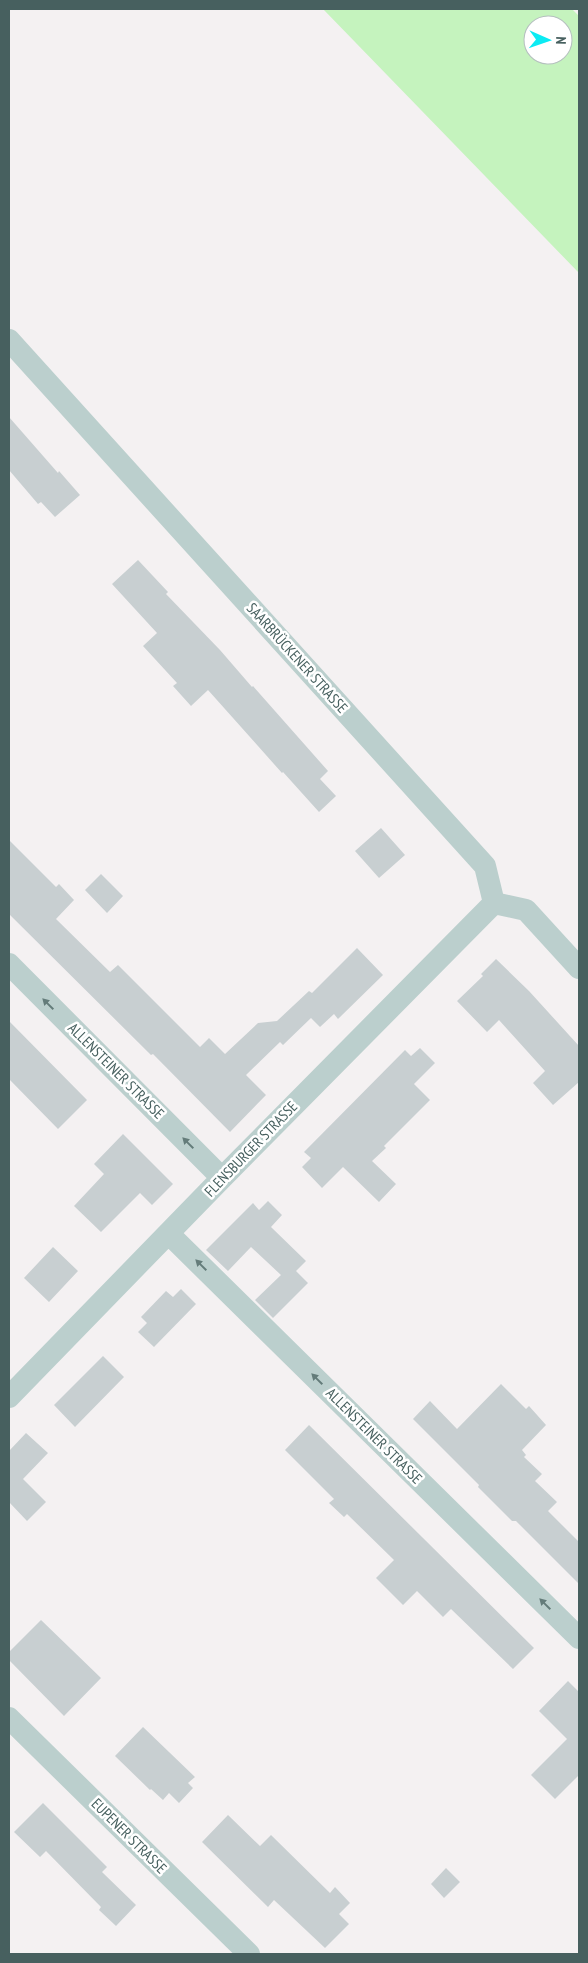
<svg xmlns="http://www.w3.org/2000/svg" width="588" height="1963" font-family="'PT Sans Narrow',sans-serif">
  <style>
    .green { fill: #c5f3be; fill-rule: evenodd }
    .building { fill: #c8cfd1 }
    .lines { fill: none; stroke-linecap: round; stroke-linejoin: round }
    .minor { stroke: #bbcfcd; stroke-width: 22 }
    .oneway { fill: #647c7a }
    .labels { text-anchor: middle; stroke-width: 5; stroke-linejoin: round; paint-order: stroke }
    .street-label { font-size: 15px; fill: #47605f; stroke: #fff }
  </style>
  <rect width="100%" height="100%" fill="#f4f1f2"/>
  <path class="green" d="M 323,9 L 572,9 L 579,16 L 579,273 ZM 533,25 L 563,25 L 563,55 L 533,55 Z"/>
  <path class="building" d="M 9,417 L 58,473 L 59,471 L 80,495 L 55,517 L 41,502 L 38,504 L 9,470 Z
    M 138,560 L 168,592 L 166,594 L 220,650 L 252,687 L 253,686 L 328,771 L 320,779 L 336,796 L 319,812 L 283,772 L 282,773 L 208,690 L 191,706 L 173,686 L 177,683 L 143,646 L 157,633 L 112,584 Z
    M 381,828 L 405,855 L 379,878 L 355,851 Z
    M 9,840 L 56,887 L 59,884 L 74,900 L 56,919 L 110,972 L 118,965 L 200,1047 L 209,1038 L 225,1054 L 258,1023 L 277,1021 L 309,991 L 312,993 L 357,948 L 383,975 L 338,1019 L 334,1014 L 320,1027 L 311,1018 L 283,1045 L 280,1042 L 246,1075 L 266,1095 L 230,1132 L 153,1054 L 151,1055 L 9,914 Z
    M 101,874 L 123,896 L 107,913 L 85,890 Z
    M 496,959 L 529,991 L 579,1046 L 579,1082 L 553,1105 L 533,1083 L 545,1071 L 499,1020 L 487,1032 L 457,1001 L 483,976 L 481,974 Z
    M 9,1021 L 87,1100 L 58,1129 L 9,1079 Z
    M 420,1048 L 435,1063 L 414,1084 L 430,1100 L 384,1146 L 386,1148 L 372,1161 L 396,1184 L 379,1202 L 343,1167 L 322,1188 L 302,1167 L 311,1158 L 304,1152 L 405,1050 L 411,1056 Z
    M 123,1134 L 173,1184 L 152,1205 L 140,1193 L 101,1232 L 74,1206 L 104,1174 L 94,1164 Z
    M 268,1201 L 282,1215 L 271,1227 L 306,1261 L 296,1271 L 308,1283 L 273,1318 L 255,1300 L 281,1275 L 251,1247 L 228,1271 L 206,1250 L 253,1203 L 259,1210 Z
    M 53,1247 L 78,1271 L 49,1302 L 24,1278 Z
    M 181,1289 L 196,1304 L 154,1347 L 138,1332 L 147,1323 L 141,1317 L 166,1291 L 173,1297 Z
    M 103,1356 L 124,1377 L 75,1427 L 54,1405 Z
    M 501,1384 L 526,1409 L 529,1406 L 546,1425 L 522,1450 L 526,1455 L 524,1457 L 542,1474 L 535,1481 L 557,1502 L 548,1511 L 579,1542 L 579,1584 L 516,1521 L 512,1521 L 478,1487 L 479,1485 L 413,1419 L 430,1401 L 457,1429 Z
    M 309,1425 L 534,1648 L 513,1669 L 451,1609 L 443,1617 L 417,1591 L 403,1605 L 376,1578 L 394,1560 L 347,1514 L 344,1517 L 329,1503 L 334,1499 L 285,1450 Z
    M 26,1433 L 48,1453 L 23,1479 L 46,1502 L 27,1521 L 9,1502 L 9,1451 Z
    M 41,1620 L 101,1678 L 64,1716 L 9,1660 L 9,1652 Z
    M 568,1681 L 579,1692 L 579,1775 L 555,1799 L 531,1775 L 567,1739 L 539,1711 Z
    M 143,1727 L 195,1777 L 188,1783 L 193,1788 L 179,1803 L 169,1793 L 163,1800 L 151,1789 L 150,1790 L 115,1756 Z
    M 43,1803 L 107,1867 L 102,1872 L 136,1905 L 116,1926 L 99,1910 L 101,1907 L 46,1851 L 40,1857 L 14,1832 Z
    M 228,1815 L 260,1846 L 271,1835 L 330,1893 L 335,1887 L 350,1903 L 339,1914 L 349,1924 L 325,1948 L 274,1900 L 268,1907 L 202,1842 Z
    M 446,1868 L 460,1882 L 444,1898 L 431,1884 Z"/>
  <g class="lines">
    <path class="minor" d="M 9,340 L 485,866 L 494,903
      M 494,903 L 526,910 L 579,968
      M 9,964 L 222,1178
      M 169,1234 L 579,1638
      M 9,1397 L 222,1178 L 494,903
      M 9,1718 L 249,1954"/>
  </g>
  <defs><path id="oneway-solid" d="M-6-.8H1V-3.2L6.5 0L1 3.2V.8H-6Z" transform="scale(1.25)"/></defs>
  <g class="oneway">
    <use href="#oneway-solid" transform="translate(48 1004) rotate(-135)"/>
    <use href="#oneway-solid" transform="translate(188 1143) rotate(-135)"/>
    <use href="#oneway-solid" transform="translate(201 1265) rotate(-135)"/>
    <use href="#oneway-solid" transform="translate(317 1379) rotate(-135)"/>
    <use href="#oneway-solid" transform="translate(545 1604) rotate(-135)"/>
  </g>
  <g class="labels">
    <g class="street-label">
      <text transform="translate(297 658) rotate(48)" y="5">SAARBRÜCKENER STRASSE</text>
      <text transform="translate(116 1071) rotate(45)" y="5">ALLENSTEINER STRASSE</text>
      <text transform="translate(251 1149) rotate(-46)" y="5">FLENSBURGER STRASSE</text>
      <text transform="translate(374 1436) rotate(45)" y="5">ALLENSTEINER STRASSE</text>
      <text transform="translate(129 1836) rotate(45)" y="5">EUPENER STRASSE</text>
    </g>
  </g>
  <rect width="588" height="1963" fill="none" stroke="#47605f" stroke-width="20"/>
  <g transform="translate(548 40) rotate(92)"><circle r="24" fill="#ffffff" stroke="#b5bfbf"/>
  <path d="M0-4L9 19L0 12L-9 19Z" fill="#0cebf3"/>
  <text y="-8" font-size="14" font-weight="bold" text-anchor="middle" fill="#47605f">N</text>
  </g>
</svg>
